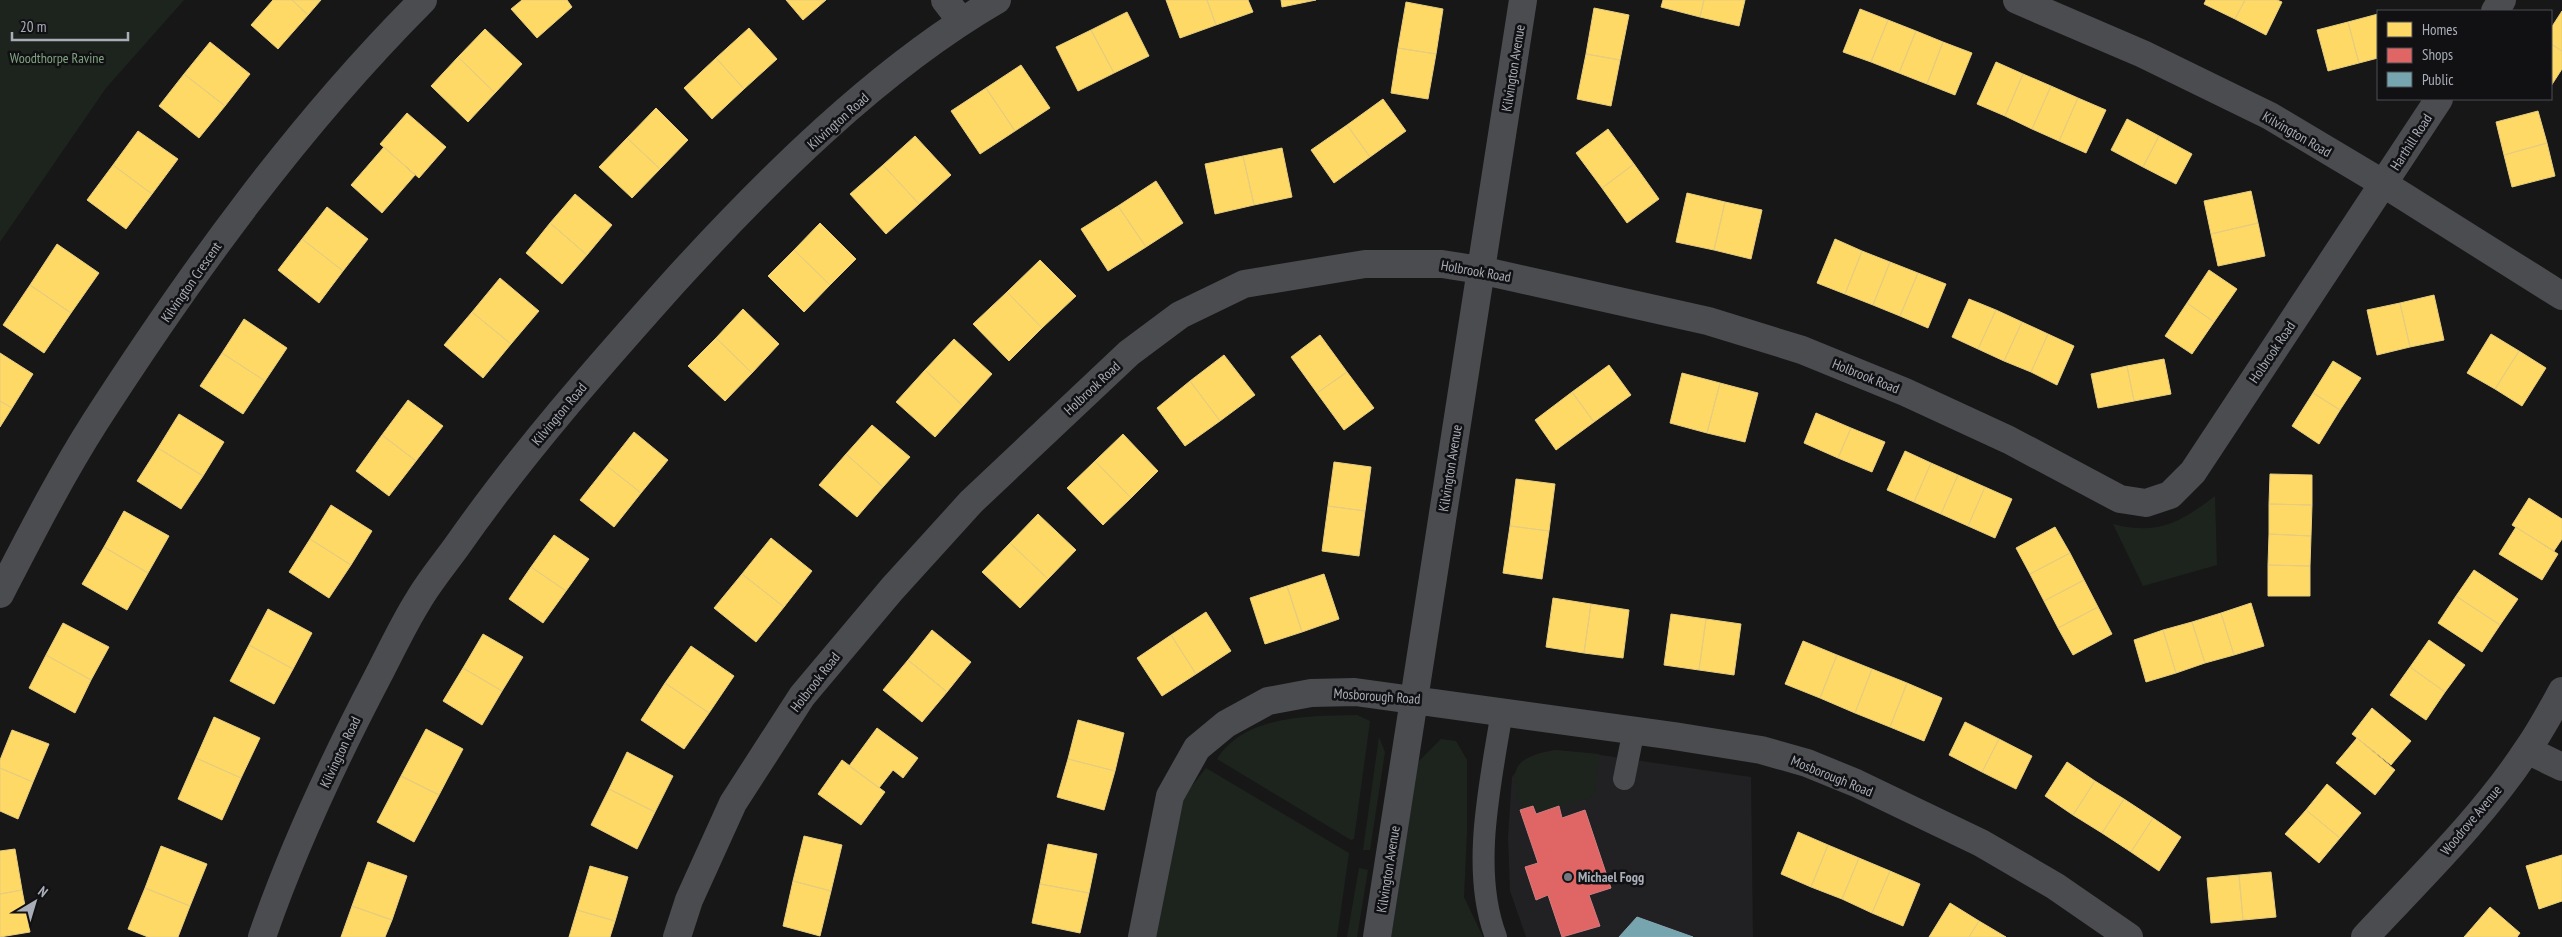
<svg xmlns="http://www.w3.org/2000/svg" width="2562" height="937" font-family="'PT Sans Narrow',sans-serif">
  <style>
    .built { fill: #212123 }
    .green { fill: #1d241e }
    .homes { fill: #ffd966; stroke: #e5cc7f }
    .shops { fill: #e06666; stroke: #cf7b7f }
    .public { fill: #76a5af; stroke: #85a7b2 }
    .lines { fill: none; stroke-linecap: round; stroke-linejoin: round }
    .lane { stroke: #4b4c50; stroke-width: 22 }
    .street { stroke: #4b4c50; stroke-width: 28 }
    .poi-dot { fill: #757880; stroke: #111113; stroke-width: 2 }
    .labels { text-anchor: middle; stroke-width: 5; stroke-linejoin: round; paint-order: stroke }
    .park-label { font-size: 14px; fill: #7fa381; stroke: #111113 }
    .street-label { font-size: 14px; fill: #a8adb8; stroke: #111113 }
    .poi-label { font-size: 14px; font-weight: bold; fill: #a8adb8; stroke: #111113; text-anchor: start }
  </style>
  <rect width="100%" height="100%" fill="#171717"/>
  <path class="built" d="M 1555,750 L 1587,753 L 1751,777 L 1753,937 L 1526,937 L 1510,891 L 1508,837 L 1512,777 L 1524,761 L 1536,754 Z"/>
  <path class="green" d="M 0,0 L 184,0 L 106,88 L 0,242 Z
    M 2215,496 L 2217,565 L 2143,586 L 2113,524 C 2157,536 2181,522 2215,496 Z
    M 1357,715 L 1370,721 L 1354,839 L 1351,840 L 1217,759 C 1245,714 1311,716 1357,715 Z
    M 1379,737 L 1385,752 L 1370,850 L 1363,850 Z
    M 1441,739 L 1456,741 L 1467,760 L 1467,832 L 1464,897 L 1483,937 L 1391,937 L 1417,763 Z
    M 1555,750 L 1599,754 L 1594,796 L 1536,814 L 1533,806 L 1520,810 C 1511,770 1509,759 1555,750 Z
    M 1206,768 L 1349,853 L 1337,937 L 1151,937 L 1184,796 Z
    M 1359,868 L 1368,870 L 1357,937 L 1347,937 Z"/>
  <path class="homes" d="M 273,0 L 292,0 L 308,15 L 278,49 L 251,25 Z
    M 292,0 L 321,0 L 308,15 Z
    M 522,0 L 567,0 L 572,7 L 537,38 L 511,9 Z
    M 786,0 L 826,0 L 803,20 Z
    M 1166,0 L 1207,0 L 1216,25 L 1180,38 Z
    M 1207,0 L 1248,0 L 1253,12 L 1216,25 Z
    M 1281,0 L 1316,0 L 1282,7 Z
    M 1663,0 L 1704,0 L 1700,17 L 1661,7 Z
    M 1704,0 L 1745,0 L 1739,26 L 1700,17 Z
    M 2206,0 L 2245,0 L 2235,19 L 2204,4 Z
    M 2245,0 L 2277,0 L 2282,2 L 2266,35 L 2235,19 Z
    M 1406,2 L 1443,9 L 1436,54 L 1398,48 Z
    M 1594,8 L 1629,15 L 1620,60 L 1586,54 Z
    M 1860,9 L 1888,20 L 1871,62 L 1843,52 Z
    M 2562,11 L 2562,51 L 2551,44 L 2551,28 Z
    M 1127,12 L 1149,56 L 1114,73 L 1091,30 Z
    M 2378,14 L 2378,58 L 2359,63 L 2348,22 Z
    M 1888,20 L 1916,31 L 1899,73 L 1871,62 Z
    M 2348,22 L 2359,63 L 2328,71 L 2317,30 Z
    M 749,28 L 777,59 L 744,89 L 716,58 Z
    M 485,29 L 522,64 L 495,93 L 458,57 Z
    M 1091,30 L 1114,73 L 1078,91 L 1056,47 Z
    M 1916,31 L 1943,42 L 1927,84 L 1899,73 Z
    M 210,42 L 250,74 L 225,106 L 184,74 Z
    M 1943,42 L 1972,53 L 1955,95 L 1927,84 Z
    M 2551,44 L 2562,51 L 2562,69 L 2551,86 Z
    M 1398,48 L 1436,54 L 1428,99 L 1391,93 Z
    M 1586,54 L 1620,60 L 1611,106 L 1577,99 Z
    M 458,57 L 495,93 L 468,122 L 431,86 Z
    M 716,58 L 744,89 L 712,119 L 684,88 Z
    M 1996,62 L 2023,74 L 2005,116 L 1977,104 Z
    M 1021,65 L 1050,108 L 1015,131 L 986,88 Z
    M 184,74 L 225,106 L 199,138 L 159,106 Z
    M 2023,74 L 2051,86 L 2032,129 L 2005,116 Z
    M 2051,86 L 2078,98 L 2059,141 L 2032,129 Z
    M 986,88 L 1015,131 L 980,154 L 951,111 Z
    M 2078,98 L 2106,110 L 2086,153 L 2059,141 Z
    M 1383,99 L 1406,131 L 1370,157 L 1347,125 Z
    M 656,108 L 688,140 L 660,169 L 627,138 Z
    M 2538,111 L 2547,143 L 2504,155 L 2496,122 Z
    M 407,113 L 446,147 L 419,178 L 380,144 Z
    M 2127,119 L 2159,136 L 2143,167 L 2111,150 Z
    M 1347,125 L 1370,157 L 1334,183 L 1311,150 Z
    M 1608,129 L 1634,164 L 1602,188 L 1576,153 Z
    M 138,131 L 178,159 L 152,194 L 113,165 Z
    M 915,136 L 951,175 L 919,204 L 883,165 Z
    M 2159,136 L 2192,154 L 2176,184 L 2143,167 Z
    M 627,138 L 660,169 L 632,198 L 599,167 Z
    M 2547,143 L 2555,176 L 2512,187 L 2504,155 Z
    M 384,147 L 415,175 L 382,213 L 351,185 Z
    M 1282,148 L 1292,197 L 1254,205 L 1243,156 Z
    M 1243,156 L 1254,205 L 1215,214 L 1205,164 Z
    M 1634,164 L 1659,199 L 1627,223 L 1602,188 Z
    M 113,165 L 152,194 L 126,229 L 87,200 Z
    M 883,165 L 919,204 L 886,234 L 850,194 Z
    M 1156,181 L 1183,223 L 1146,247 L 1118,206 Z
    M 2251,191 L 2258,223 L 2211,234 L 2204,201 Z
    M 1687,193 L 1725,202 L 1714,250 L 1676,242 Z
    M 575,194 L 612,225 L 587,255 L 550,223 Z
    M 1725,202 L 1762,210 L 1751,259 L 1714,250 Z
    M 1118,206 L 1146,247 L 1108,271 L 1081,229 Z
    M 327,207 L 368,239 L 343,271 L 302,239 Z
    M 550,223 L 587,255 L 562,284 L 526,253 Z
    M 820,223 L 856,259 L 830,285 L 794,250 Z
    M 2258,223 L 2265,256 L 2218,266 L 2211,234 Z
    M 302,239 L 343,271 L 319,303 L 278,270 Z
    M 1835,239 L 1862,251 L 1845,294 L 1817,283 Z
    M 57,244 L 99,273 L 71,313 L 30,285 Z
    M 794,250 L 830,285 L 804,312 L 768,276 Z
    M 1862,251 L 1890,262 L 1873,305 L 1845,294 Z
    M 1040,260 L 1076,296 L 1042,328 L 1007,292 Z
    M 1890,262 L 1918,273 L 1900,316 L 1873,305 Z
    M 2209,270 L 2237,289 L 2214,322 L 2187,303 Z
    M 1918,273 L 1946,284 L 1928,328 L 1900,316 Z
    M 500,278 L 539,311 L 511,344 L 472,312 Z
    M 30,285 L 71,313 L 44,353 L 3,325 Z
    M 1007,292 L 1042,328 L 1009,361 L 973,324 Z
    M 2434,295 L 2444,340 L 2410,347 L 2400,303 Z
    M 1969,299 L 1996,310 L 1978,349 L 1952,337 Z
    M 2187,303 L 2214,322 L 2192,354 L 2165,336 Z
    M 2400,303 L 2410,347 L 2377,355 L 2367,310 Z
    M 743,309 L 779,344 L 752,373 L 716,338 Z
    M 1996,310 L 2022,322 L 2004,361 L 1978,349 Z
    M 472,312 L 511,344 L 483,378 L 444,345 Z
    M 244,319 L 287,348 L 265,381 L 222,353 Z
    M 2022,322 L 2048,334 L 2031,372 L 2004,361 Z
    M 2048,334 L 2074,346 L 2057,385 L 2031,372 Z
    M 2491,334 L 2519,351 L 2495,389 L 2467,373 Z
    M 1320,335 L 1347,372 L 1317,393 L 1291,357 Z
    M 716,338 L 752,373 L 725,401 L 688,366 Z
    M 954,339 L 992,374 L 963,406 L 925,370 Z
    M 2519,351 L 2546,368 L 2522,406 L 2495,389 Z
    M 0,353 L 33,374 L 12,408 L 0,401 Z
    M 222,353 L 265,381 L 243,414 L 200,386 Z
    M 1224,355 L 1255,395 L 1220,421 L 1190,381 Z
    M 2164,359 L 2171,394 L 2134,401 L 2127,366 Z
    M 2333,361 L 2361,378 L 2340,410 L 2313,393 Z
    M 1609,365 L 1631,395 L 1594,422 L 1572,392 Z
    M 2127,366 L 2134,401 L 2098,408 L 2091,374 Z
    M 925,370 L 963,406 L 935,437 L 896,402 Z
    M 1347,372 L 1374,408 L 1344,430 L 1317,393 Z
    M 1682,373 L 1720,383 L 1707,433 L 1670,423 Z
    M 1190,381 L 1220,421 L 1185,446 L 1157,408 Z
    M 1720,383 L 1758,393 L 1745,442 L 1707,433 Z
    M 1572,392 L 1594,422 L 1556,450 L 1535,420 Z
    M 2313,393 L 2340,410 L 2319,444 L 2292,426 Z
    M 408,400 L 443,426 L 416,461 L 382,435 Z
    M 0,401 L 12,408 L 0,427 Z
    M 1816,413 L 1851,428 L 1838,458 L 1804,443 Z
    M 179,414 L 224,442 L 203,476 L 158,448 Z
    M 872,425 L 910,457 L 883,487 L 846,454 Z
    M 1851,428 L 1885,442 L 1872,472 L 1838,458 Z
    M 634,432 L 668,460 L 641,493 L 607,466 Z
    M 1123,434 L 1158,471 L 1131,498 L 1095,461 Z
    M 382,435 L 416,461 L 389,496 L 356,471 Z
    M 158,448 L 203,476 L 181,509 L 137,481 Z
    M 1905,451 L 1931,463 L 1914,502 L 1887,490 Z
    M 846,454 L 883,487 L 857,517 L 819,485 Z
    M 1095,461 L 1131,498 L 1103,525 L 1067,488 Z
    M 1334,462 L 1371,467 L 1365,511 L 1328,506 Z
    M 1931,463 L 1958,475 L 1941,514 L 1914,502 Z
    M 607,466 L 641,493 L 614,527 L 580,500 Z
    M 2270,474 L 2312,475 L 2312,505 L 2269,504 Z
    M 1958,475 L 1985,487 L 1968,526 L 1941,514 Z
    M 1516,479 L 1555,484 L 1549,531 L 1510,526 Z
    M 1985,487 L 2012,499 L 1995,538 L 1968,526 Z
    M 2529,498 L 2562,519 L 2562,539 L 2554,551 L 2512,525 Z
    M 2269,504 L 2312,505 L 2311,536 L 2269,534 Z
    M 331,505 L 372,531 L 351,565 L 310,539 Z
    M 1328,506 L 1365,511 L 1359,556 L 1322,551 Z
    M 124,511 L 169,536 L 148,573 L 104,547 Z
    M 1038,514 L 1076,550 L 1048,579 L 1010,543 Z
    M 1510,526 L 1549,531 L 1542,579 L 1503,573 Z
    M 2055,527 L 2070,553 L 2030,574 L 2016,548 Z
    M 2516,527 L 2558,554 L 2542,580 L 2499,554 Z
    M 2269,534 L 2311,536 L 2310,566 L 2268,565 Z
    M 554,535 L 589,559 L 566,591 L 531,567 Z
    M 771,538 L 812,571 L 784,607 L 742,574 Z
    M 310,539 L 351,565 L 329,598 L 289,572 Z
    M 1010,543 L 1048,579 L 1020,608 L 982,572 Z
    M 104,547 L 148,573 L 127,610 L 82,584 Z
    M 2070,553 L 2084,580 L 2044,601 L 2030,574 Z
    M 2268,565 L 2310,566 L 2310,596 L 2268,596 Z
    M 531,567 L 566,591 L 543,623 L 509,599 Z
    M 2474,570 L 2518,599 L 2500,625 L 2456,596 Z
    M 742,574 L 784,607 L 756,642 L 714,608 Z
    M 1324,574 L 1339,619 L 1302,632 L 1287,586 Z
    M 2084,580 L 2098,607 L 2058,628 L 2044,601 Z
    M 1287,586 L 1302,632 L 1265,644 L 1250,598 Z
    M 2456,596 L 2500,625 L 2482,652 L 2438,623 Z
    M 1553,598 L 1591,604 L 1584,653 L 1546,647 Z
    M 2251,603 L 2264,646 L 2234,655 L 2221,613 Z
    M 1591,604 L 1629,610 L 1623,658 L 1584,653 Z
    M 2098,607 L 2112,634 L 2073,655 L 2058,628 Z
    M 268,609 L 312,633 L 293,669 L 249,645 Z
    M 1206,612 L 1231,651 L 1196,674 L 1171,635 Z
    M 2221,613 L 2234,655 L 2205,663 L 2192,622 Z
    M 1671,614 L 1706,619 L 1699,670 L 1664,665 Z
    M 1706,619 L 1741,624 L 1734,675 L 1699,670 Z
    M 2192,622 L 2205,663 L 2176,673 L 2163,630 Z
    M 63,623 L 109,647 L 91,680 L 46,655 Z
    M 932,630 L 971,662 L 947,692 L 908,660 Z
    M 2163,630 L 2176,673 L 2146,682 L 2134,640 Z
    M 483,634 L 523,657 L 502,691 L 463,668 Z
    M 1171,635 L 1196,674 L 1162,696 L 1137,658 Z
    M 2429,640 L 2465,665 L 2445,692 L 2410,667 Z
    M 1803,641 L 1837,655 L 1820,698 L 1785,684 Z
    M 249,645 L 293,669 L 274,704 L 230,681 Z
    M 691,646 L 734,676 L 709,713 L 665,683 Z
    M 46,655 L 91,680 L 75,713 L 29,688 Z
    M 1837,655 L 1872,669 L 1855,713 L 1820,698 Z
    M 908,660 L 947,692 L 922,722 L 883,690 Z
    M 2410,667 L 2445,692 L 2426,720 L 2390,695 Z
    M 463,668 L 502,691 L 482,725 L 443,701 Z
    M 1872,669 L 1907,683 L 1890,727 L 1855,713 Z
    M 665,683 L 709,713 L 684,749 L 641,720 Z
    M 1907,683 L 1942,698 L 1924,741 L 1890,727 Z
    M 2372,708 L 2411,741 L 2391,765 L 2352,734 Z
    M 214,717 L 260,738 L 241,778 L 196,758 Z
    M 1078,720 L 1124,733 L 1115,771 L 1068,759 Z
    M 1965,722 L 1999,739 L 1982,772 L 1949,755 Z
    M 877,728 L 918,758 L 903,778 L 893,770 L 879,788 L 849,766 Z
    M 426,729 L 463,749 L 439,795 L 401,776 Z
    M 12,730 L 49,744 L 33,782 L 0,768 L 0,760 Z
    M 2357,738 L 2395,770 L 2375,795 L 2336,763 Z
    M 1999,739 L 2032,756 L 2016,789 L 1982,772 Z
    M 627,752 L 673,776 L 655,812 L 609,789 Z
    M 196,758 L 241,778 L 222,820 L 178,799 Z
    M 1068,759 L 1115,771 L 1104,810 L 1057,797 Z
    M 842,760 L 885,792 L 861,825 L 818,794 Z
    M 2067,762 L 2095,781 L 2073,815 L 2045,796 Z
    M 0,768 L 33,782 L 18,819 L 0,811 Z
    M 401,776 L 439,795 L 414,842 L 377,822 Z
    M 2095,781 L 2124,799 L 2102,833 L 2073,815 Z
    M 2327,784 L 2361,813 L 2340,838 L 2306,810 Z
    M 609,789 L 655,812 L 637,849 L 591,825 Z
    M 2124,799 L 2153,818 L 2131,852 L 2102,833 Z
    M 2306,810 L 2340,838 L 2319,863 L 2285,834 Z
    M 2153,818 L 2181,837 L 2159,871 L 2131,852 Z
    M 1798,832 L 1828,845 L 1811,887 L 1781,874 Z
    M 804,836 L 842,845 L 831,891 L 793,881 Z
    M 1048,844 L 1097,854 L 1089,893 L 1040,884 Z
    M 1828,845 L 1859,858 L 1842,899 L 1811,887 Z
    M 161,846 L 207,864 L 190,906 L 145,888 Z
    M 15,849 L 22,890 L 0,894 L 0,851 Z
    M 2562,855 L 2562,901 L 2539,909 L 2526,866 Z
    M 1859,858 L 1890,871 L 1872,913 L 1842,899 Z
    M 368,862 L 407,876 L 392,920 L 352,906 Z
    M 590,866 L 628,877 L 615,921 L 577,910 Z
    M 1890,871 L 1920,884 L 1903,926 L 1872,913 Z
    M 2271,872 L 2276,917 L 2243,920 L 2239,875 Z
    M 2239,875 L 2243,920 L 2211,923 L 2207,878 Z
    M 793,881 L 831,891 L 820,936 L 783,926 Z
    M 1040,884 L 1089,893 L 1080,933 L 1032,923 Z
    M 145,888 L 190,906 L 178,937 L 148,937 L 128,929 Z
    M 22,890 L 30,932 L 0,937 L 0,894 Z
    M 1950,903 L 1979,921 L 1969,937 L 1929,937 Z
    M 352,906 L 392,920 L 385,937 L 341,937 Z
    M 2490,907 L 2520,933 L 2517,937 L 2464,937 Z
    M 577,910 L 615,921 L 610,937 L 569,937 Z
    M 1979,921 L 2006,937 L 1969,937 Z"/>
  <path class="shops" d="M 1533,806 L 1536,814 L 1559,806 L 1562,818 L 1585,810 L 1611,888 L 1589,895 L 1600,926 L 1562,937 L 1548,895 L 1536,900 L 1525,867 L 1538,863 L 1520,810 Z"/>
  <path class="public" d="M 1637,917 L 1693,937 L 1619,937 Z"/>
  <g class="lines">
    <path class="lane" d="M 1624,779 L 1634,729
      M 1496,937 C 1470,869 1491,781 1502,711"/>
    <path class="street" d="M 945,0 L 961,21
      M 2017,0 L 2143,54 L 2270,116 L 2384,184 L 2562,296
      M 2495,11 L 2502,0
      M 0,594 C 30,536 60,477 95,422 C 191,273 297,126 423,0
      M 2527,750 L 2562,767
      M 262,937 C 293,847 334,760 378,676 C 391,651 403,625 418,601 C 429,582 444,564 457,546 C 522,453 597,368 673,283 C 766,181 878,69 997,0
      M 677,937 L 689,900 L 733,803 L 802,696 L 892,589 L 971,502 L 1129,353 L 1180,315 L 1244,284 L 1365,264 L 1442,264 L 1480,270 L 1708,321 L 1802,350 L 1905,392 L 2009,440 L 2120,499 L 2146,503 L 2170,495 L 2193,472 L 2439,99
      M 1142,937 L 1170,796 L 1197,748 L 1226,724 L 1268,701 L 1311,693 L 1355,692 L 1674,736 L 1761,750 L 1807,763 L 1856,783 L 1981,843 L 2055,886 L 2129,937
      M 1377,937 L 1523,0
      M 2365,937 C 2420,878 2483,817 2527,750 C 2540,732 2551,711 2562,691"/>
  </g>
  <circle class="poi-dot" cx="1568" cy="877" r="5"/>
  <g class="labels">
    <g class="park-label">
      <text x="57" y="63">Woodthorpe Ravine</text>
    </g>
    <g class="street-label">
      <text transform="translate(1513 68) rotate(-81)" y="5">Kilvington Avenue</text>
      <text transform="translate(838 121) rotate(-42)" y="5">Kilvington Road</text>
      <text transform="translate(2297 134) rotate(30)" y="5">Kilvington Road</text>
      <text transform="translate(2411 142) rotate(-57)" y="5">Harthill Road</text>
      <text transform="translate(1476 271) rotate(10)" y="5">Holbrook Road</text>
      <text transform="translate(191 282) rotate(-55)" y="5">Kilvington Crescent</text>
      <text transform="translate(2272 352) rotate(-56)" y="5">Holbrook Road</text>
      <text transform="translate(1866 376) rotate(22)" y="5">Holbrook Road</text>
      <text transform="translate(1092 388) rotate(-43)" y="5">Holbrook Road</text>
      <text transform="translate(559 414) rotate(-50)" y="5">Kilvington Road</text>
      <text transform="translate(1450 468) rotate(-81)" y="5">Kilvington Avenue</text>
      <text transform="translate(815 682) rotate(-52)" y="5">Holbrook Road</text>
      <text transform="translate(1377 696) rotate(4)" y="5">Mosborough Road</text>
      <text transform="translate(340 752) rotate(-65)" y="5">Kilvington Road</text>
      <text transform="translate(1832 776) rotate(22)" y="5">Mosborough Road</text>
      <text transform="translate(2471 820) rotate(-50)" y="5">Woodrove Avenue</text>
      <text transform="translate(1388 869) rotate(-81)" y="5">Kilvington Avenue</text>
    </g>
    <g class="poi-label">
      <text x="1578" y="882">Michael Fogg</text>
    </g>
  </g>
  <rect x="2377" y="10" width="175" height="90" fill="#111113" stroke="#4d4f55"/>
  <rect x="2387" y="22" width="25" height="15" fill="#ffd966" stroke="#4d4f55"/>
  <text x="2422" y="35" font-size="15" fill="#a8adb8">Homes</text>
  <rect x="2387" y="48" width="25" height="15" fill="#e06666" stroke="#4d4f55"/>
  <text x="2422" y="60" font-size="15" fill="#a8adb8">Shops</text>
  <rect x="2387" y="72" width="25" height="15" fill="#76a5af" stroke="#4d4f55"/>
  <text x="2422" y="85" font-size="15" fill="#a8adb8">Public</text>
  <g transform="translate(35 902) rotate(38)" stroke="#111113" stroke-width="4" paint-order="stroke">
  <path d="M0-4L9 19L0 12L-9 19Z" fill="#a8adb8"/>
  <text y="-8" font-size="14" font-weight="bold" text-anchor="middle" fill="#a8adb8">N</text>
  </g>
  <path d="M12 32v8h116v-8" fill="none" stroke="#a8adb8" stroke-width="2.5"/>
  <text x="20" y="32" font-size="15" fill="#a8adb8" stroke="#111113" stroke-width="4" paint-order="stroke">20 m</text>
</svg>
